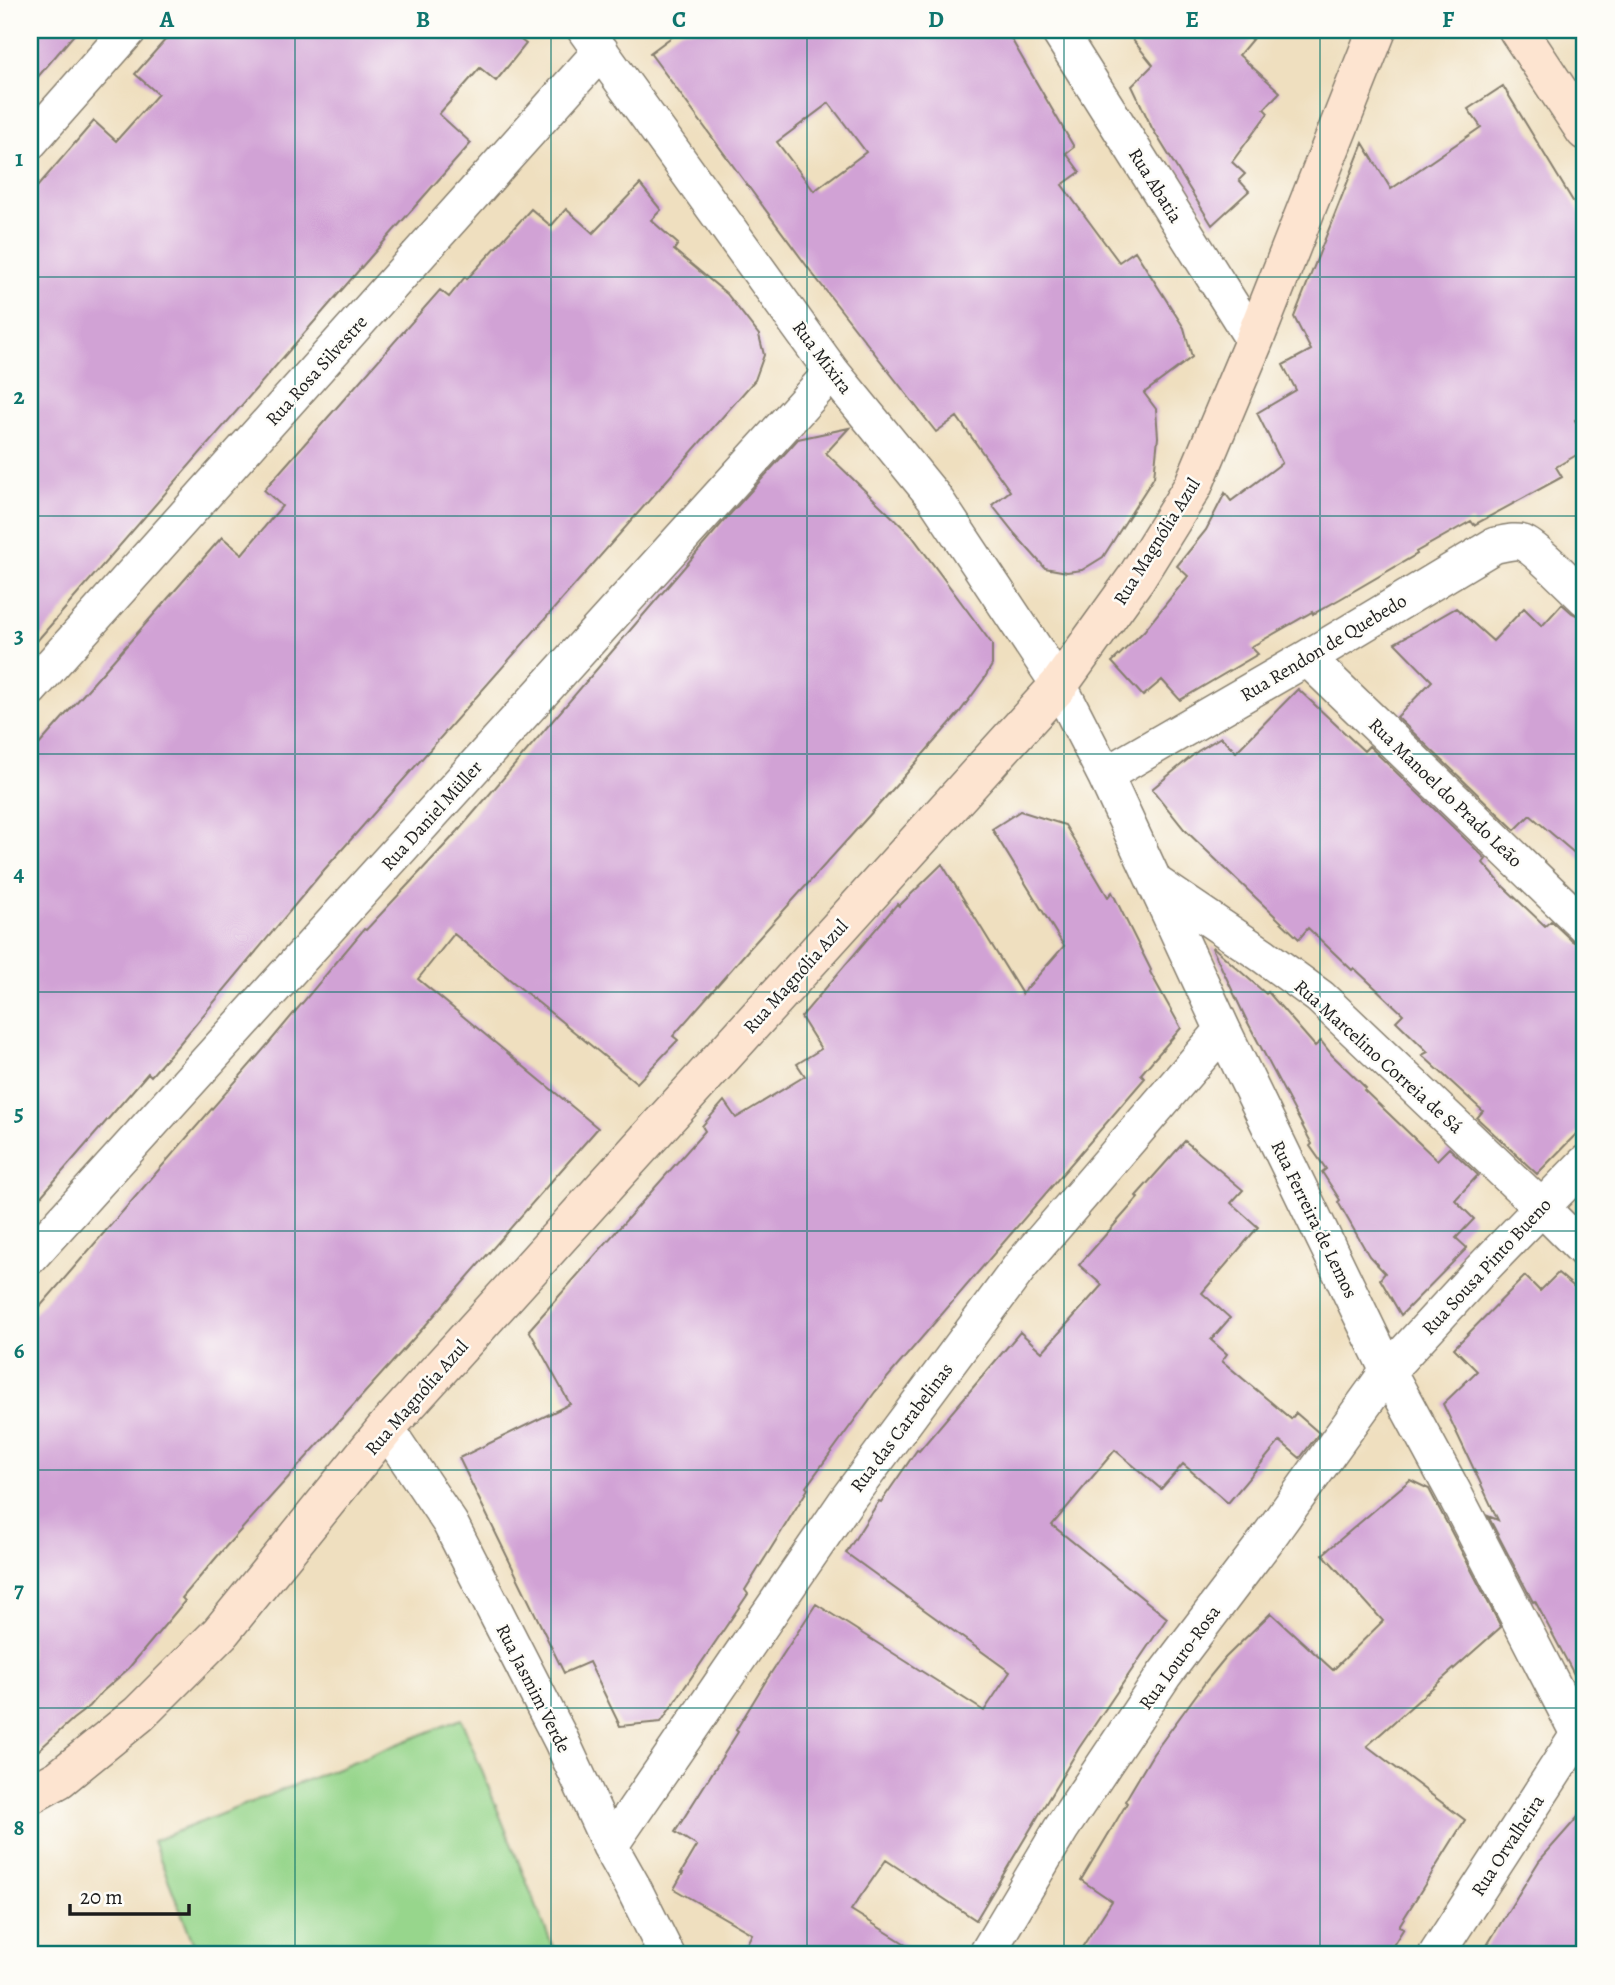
<svg xmlns="http://www.w3.org/2000/svg" width="1615" height="1985" font-family="Alegreya,serif">
  <style>
    .green { fill: #97d68c; stroke: #5a7954; stroke-width: 2 }
    .building { fill: #d1a2d5; fill-rule: evenodd }
    .lines { fill: none; stroke-linecap: round; stroke-linejoin: round }
    .street-casing { stroke: #867e6e; stroke-width: 38 }
    .secondary-casing { stroke: #867e6e; stroke-width: 41 }
    .street { stroke: #fff; stroke-width: 35 }
    .secondary { stroke: #fde4d0; stroke-width: 38 }
    .grid { fill: none; stroke: #0f766e; stroke-width: 2; stroke-opacity: 0.55 }
    .labels { text-anchor: middle; stroke-width: 5; stroke-linejoin: round; paint-order: stroke }
    .street-label { font-size: 19px; fill: #1c1c1c; stroke: #fdfcf7 }
    .neatline { fill: none; stroke: #0f766e; stroke-width: 2.5 }
    .grid-label { font-size: 23px; text-anchor: middle; font-weight: bold; fill: #0f766e }
  </style>
  <rect width="100%" height="100%" fill="#fdfcf7"/>
  <filter id="ink" filterUnits="userSpaceOnUse"><feTurbulence type="fractalNoise" baseFrequency=".0143" numOctaves="2"/><feDisplacementMap in="SourceGraphic" scale="14" xChannelSelector="R" yChannelSelector="G"/><feConvolveMatrix kernelMatrix="1 2 1 2 8 2 1 2 1" color-interpolation-filters="sRGB"/></filter>
  <filter id="wash" filterUnits="userSpaceOnUse"><feTurbulence type="fractalNoise" baseFrequency=".00686" numOctaves="4" result="noise"/><feDisplacementMap in="SourceGraphic" scale="28" xChannelSelector="R" yChannelSelector="G"/><feGaussianBlur stdDeviation="1.57" result="paint"/><feColorMatrix in="noise" values="0 0 0 0 0 0 0 0 0 0 0 0 0 0 0 0 0 1.4 0 .05"/><feComposite in="paint" operator="in"/></filter>
  <g filter="url(#wash)">
    <rect width="100%" height="100%" fill="#efdfbf"/>
    <path class="green" d="M 461,1719 L 556,1955 L 198,1955 L 153,1841 Z"/>
    <g id="blocks">
      <path class="building" d="M 30,30 L 78,30 L 30,86 Z
        M 174,30 L 508,30 L 526,44 L 496,81 L 480,68 L 439,114 L 471,143 L 373,254 L 30,649 L 30,195 L 94,121 L 116,141 L 158,94 L 135,74 Z
        M 681,30 L 1006,30 L 1074,147 L 1066,153 L 1080,172 L 1062,185 L 1119,262 L 1135,251 L 1184,328 L 1192,357 L 1144,393 L 1156,409 L 1158,437 L 1154,477 L 1103,557 L 1082,570 L 1067,572 L 1045,568 L 1015,534 L 992,505 L 1010,491 L 957,417 L 936,432 L 812,273 L 650,53 ZM 829,103 L 866,152 L 814,191 L 777,142 Z
        M 1125,30 L 1260,30 L 1239,55 L 1280,92 L 1264,109 L 1268,113 L 1232,162 L 1245,174 L 1239,180 L 1249,191 L 1212,225 L 1152,128 L 1132,86 L 1153,65 Z
        M 1503,86 L 1585,221 L 1585,413 L 1575,420 L 1585,438 L 1585,450 L 1556,467 L 1562,477 L 1474,525 L 1471,521 L 1416,552 L 1417,554 L 1340,599 L 1313,614 L 1312,612 L 1251,647 L 1258,654 L 1180,700 L 1162,680 L 1143,696 L 1112,662 L 1144,631 L 1188,576 L 1177,566 L 1206,530 L 1225,493 L 1231,501 L 1282,463 L 1257,413 L 1296,390 L 1283,365 L 1311,350 L 1294,317 L 1363,143 L 1391,189 L 1481,127 L 1468,109 Z
        M 640,184 L 661,210 L 651,220 L 678,244 L 674,250 L 727,294 L 759,335 L 764,355 L 755,380 L 324,870 L 180,1043 L 151,1076 L 148,1073 L 30,1209 L 30,755 L 222,537 L 242,554 L 282,506 L 264,490 L 440,290 L 449,297 L 465,277 L 467,279 L 531,209 L 551,226 L 566,209 L 593,233 Z
        M 849,428 L 826,453 L 912,536 L 992,644 L 992,665 L 984,679 L 959,713 L 893,789 L 750,948 L 673,1036 L 678,1040 L 637,1083 L 454,934 L 418,979 L 598,1128 L 424,1327 L 221,1552 L 182,1598 L 185,1601 L 128,1669 L 102,1692 L 90,1706 L 73,1719 L 30,1758 L 30,1318 L 269,1043 L 364,929 L 366,930 L 458,831 L 723,522 L 798,439 Z
        M 1562,604 L 1572,613 L 1580,617 L 1585,618 L 1585,862 L 1530,815 L 1515,830 L 1397,717 L 1432,681 L 1395,643 L 1456,608 L 1493,641 L 1524,608 L 1542,626 Z
        M 1298,689 L 1364,751 L 1369,746 L 1486,859 L 1483,863 L 1504,887 L 1545,926 L 1551,921 L 1572,941 L 1580,945 L 1585,946 L 1585,1125 L 1537,1174 L 1477,1118 L 1483,1111 L 1422,1055 L 1428,1052 L 1396,1021 L 1403,1014 L 1354,968 L 1352,970 L 1308,928 L 1299,939 L 1184,829 L 1152,789 L 1198,751 L 1221,737 L 1236,752 Z
        M 1020,811 L 1065,825 L 1108,897 L 1112,892 L 1151,970 L 1150,972 L 1181,1028 L 1141,1074 L 1145,1078 L 875,1392 L 806,1487 L 808,1489 L 745,1590 L 748,1594 L 661,1722 L 620,1726 L 589,1662 L 564,1673 L 459,1458 L 570,1404 L 529,1330 L 705,1131 L 702,1126 L 724,1101 L 736,1118 L 805,1076 L 797,1064 L 821,1049 L 801,1017 L 897,904 L 899,906 L 942,864 L 1022,994 L 1064,946 L 992,829 Z
        M 1213,947 L 1266,994 L 1268,992 L 1315,1046 L 1321,1041 L 1332,1055 L 1366,1088 L 1364,1090 L 1437,1160 L 1449,1148 L 1478,1175 L 1455,1200 L 1474,1219 L 1456,1238 L 1467,1248 L 1401,1315 L 1380,1279 L 1385,1273 L 1369,1256 L 1338,1202 L 1340,1200 L 1322,1172 L 1326,1169 L 1310,1146 L 1312,1144 L 1247,1021 L 1212,948 Z
        M 1185,1141 L 1243,1190 L 1231,1203 L 1258,1227 L 1202,1293 L 1230,1318 L 1211,1340 L 1227,1354 L 1222,1361 L 1291,1419 L 1296,1413 L 1319,1433 L 1300,1458 L 1280,1441 L 1228,1503 L 1183,1464 L 1161,1489 L 1115,1450 L 1052,1525 L 1167,1618 L 1079,1748 L 976,1920 L 886,1860 L 851,1910 L 923,1955 L 741,1955 L 752,1934 L 674,1889 L 683,1873 L 681,1873 L 697,1846 L 675,1832 L 738,1732 L 736,1730 L 767,1679 L 816,1604 L 984,1711 L 1010,1672 L 846,1553 L 879,1501 L 881,1502 L 917,1450 L 919,1451 L 1020,1332 L 1042,1352 L 1102,1285 L 1079,1265 L 1138,1198 L 1136,1196 Z
        M 1558,1273 L 1585,1296 L 1585,1695 L 1535,1601 L 1533,1602 L 1488,1516 L 1498,1520 L 1443,1404 L 1477,1371 L 1454,1348 L 1525,1276 L 1540,1291 Z
        M 1410,1480 L 1429,1489 L 1501,1627 L 1367,1746 L 1465,1820 L 1399,1926 L 1404,1928 L 1387,1955 L 1077,1955 L 1112,1901 L 1081,1880 L 1127,1803 L 1125,1801 L 1153,1754 L 1207,1680 L 1225,1658 L 1271,1613 L 1333,1670 L 1383,1621 L 1323,1554 Z
        M 1585,1809 L 1585,1955 L 1481,1955 L 1539,1861 Z"/>
    </g>
  </g>
  <g filter="url(#ink)">
    <use href="#blocks" fill-opacity="0" stroke="#867e6e" stroke-width="2"/>
    <g class="lines">
      <g class="street-casing">
        <path id="street" d="M 585,30 L 832,372 L 934,497 L 1059,685 L 1105,775 L 1223,1030 L 1388,1371 L 1453,1491 L 1585,1747
          M 1058,30 L 1254,341
          M 30,142 L 129,30
          M 1307,658 L 1585,926
          M 30,689 L 601,51
          M 1105,775 L 1307,658 L 1495,545 C 1503,544 1515,540 1523,543 C 1536,548 1573,587 1585,598
          M 1156,883 L 1264,956 L 1320,997 L 1541,1207 L 1585,1251
          M 30,1257 L 832,372
          M 386,1428 L 450,1523 L 561,1740 L 610,1846 L 632,1885 L 667,1955
          M 610,1846 L 849,1497 L 1022,1264 L 1223,1030
          M 986,1955 L 1061,1829 L 1164,1675 L 1265,1542 L 1388,1371 L 1479,1272 L 1585,1163
          M 1436,1955 L 1578,1735"/>
      </g>
      <g class="secondary-casing">
        <path id="secondary" d="M 1518,30 L 1585,131
          M 30,1795 L 59,1779 L 139,1714 L 220,1633 L 386,1428 L 1059,685 L 1136,578 L 1193,486 L 1254,341 L 1377,30"/>
      </g>
      <use href="#street" class="street"/>
      <use href="#secondary" class="secondary"/>
    </g>
  </g>
  <path class="grid" d="M 295,30 L 295,1955M 551,30 L 551,1955M 807,30 L 807,1955M 1064,30 L 1064,1955M 1320,30 L 1320,1955M 30,277 L 1585,277M 30,516 L 1585,516M 30,754 L 1585,754M 30,992 L 1585,992M 30,1231 L 1585,1231M 30,1470 L 1585,1470M 30,1708 L 1585,1708"/>
  <g class="labels">
    <g class="street-label">
      <text transform="translate(1156 185) rotate(58)" y="7">Rua Abatia</text>
      <text transform="translate(823 357) rotate(53)" y="7">Rua Mixira</text>
      <text transform="translate(316 370) rotate(-48)" y="7">Rua Rosa Silvestre</text>
      <text transform="translate(1156 541) rotate(-58)" y="7">Rua Magnólia Azul</text>
      <text transform="translate(1323 647) rotate(-31)" y="7">Rua Rendon de Quebedo</text>
      <text transform="translate(1446 792) rotate(44)" y="7">Rua Manoel do Prado Leão</text>
      <text transform="translate(431 815) rotate(-48)" y="7">Rua Daniel Müller</text>
      <text transform="translate(795 976) rotate(-48)" y="7">Rua Magnólia Azul</text>
      <text transform="translate(1379 1056) rotate(42)" y="7">Rua Marcelino Correia de Sá</text>
      <text transform="translate(1315 1219) rotate(64)" y="7">Rua Ferreira de Lemos</text>
      <text transform="translate(1486 1266) rotate(-47)" y="7">Rua Sousa Pinto Bueno</text>
      <text transform="translate(416 1397) rotate(-49)" y="7">Rua Magnólia Azul</text>
      <text transform="translate(901 1427) rotate(-53)" y="7">Rua das Carabelinas</text>
      <text transform="translate(1179 1657) rotate(-54)" y="7">Rua Louro-Rosa</text>
      <text transform="translate(534 1688) rotate(63)" y="7">Rua Jasmim Verde</text>
      <text transform="translate(1507 1845) rotate(-57)" y="7">Rua Orvalheira</text>
    </g>
  </g>
  <rect width="1615" height="1985" fill="none" stroke="#fdfcf7" stroke-width="77"/>
  <path d="M70 1904v10h119v-10" fill="none" stroke="#1c1c1c" stroke-width="3.5"/>
  <text x="80" y="1904" font-size="21" fill="#1c1c1c" stroke="#fdfcf7" stroke-width="5" paint-order="stroke">20 m</text>
  <rect x="38" y="38" width="1538" height="1908" class="neatline"/>
  <g class="grid-label">
    <text x="167" y="27">A</text>
    <text x="423" y="27">B</text>
    <text x="679" y="27">C</text>
    <text x="936" y="27">D</text>
    <text x="1192" y="27">E</text>
    <text x="1448" y="27">F</text>
    <text x="19" y="166">1</text>
    <text x="19" y="404">2</text>
    <text x="19" y="643">3</text>
    <text x="19" y="881">4</text>
    <text x="19" y="1120">5</text>
    <text x="19" y="1358">6</text>
    <text x="19" y="1597">7</text>
    <text x="19" y="1835">8</text>
  </g>
</svg>
